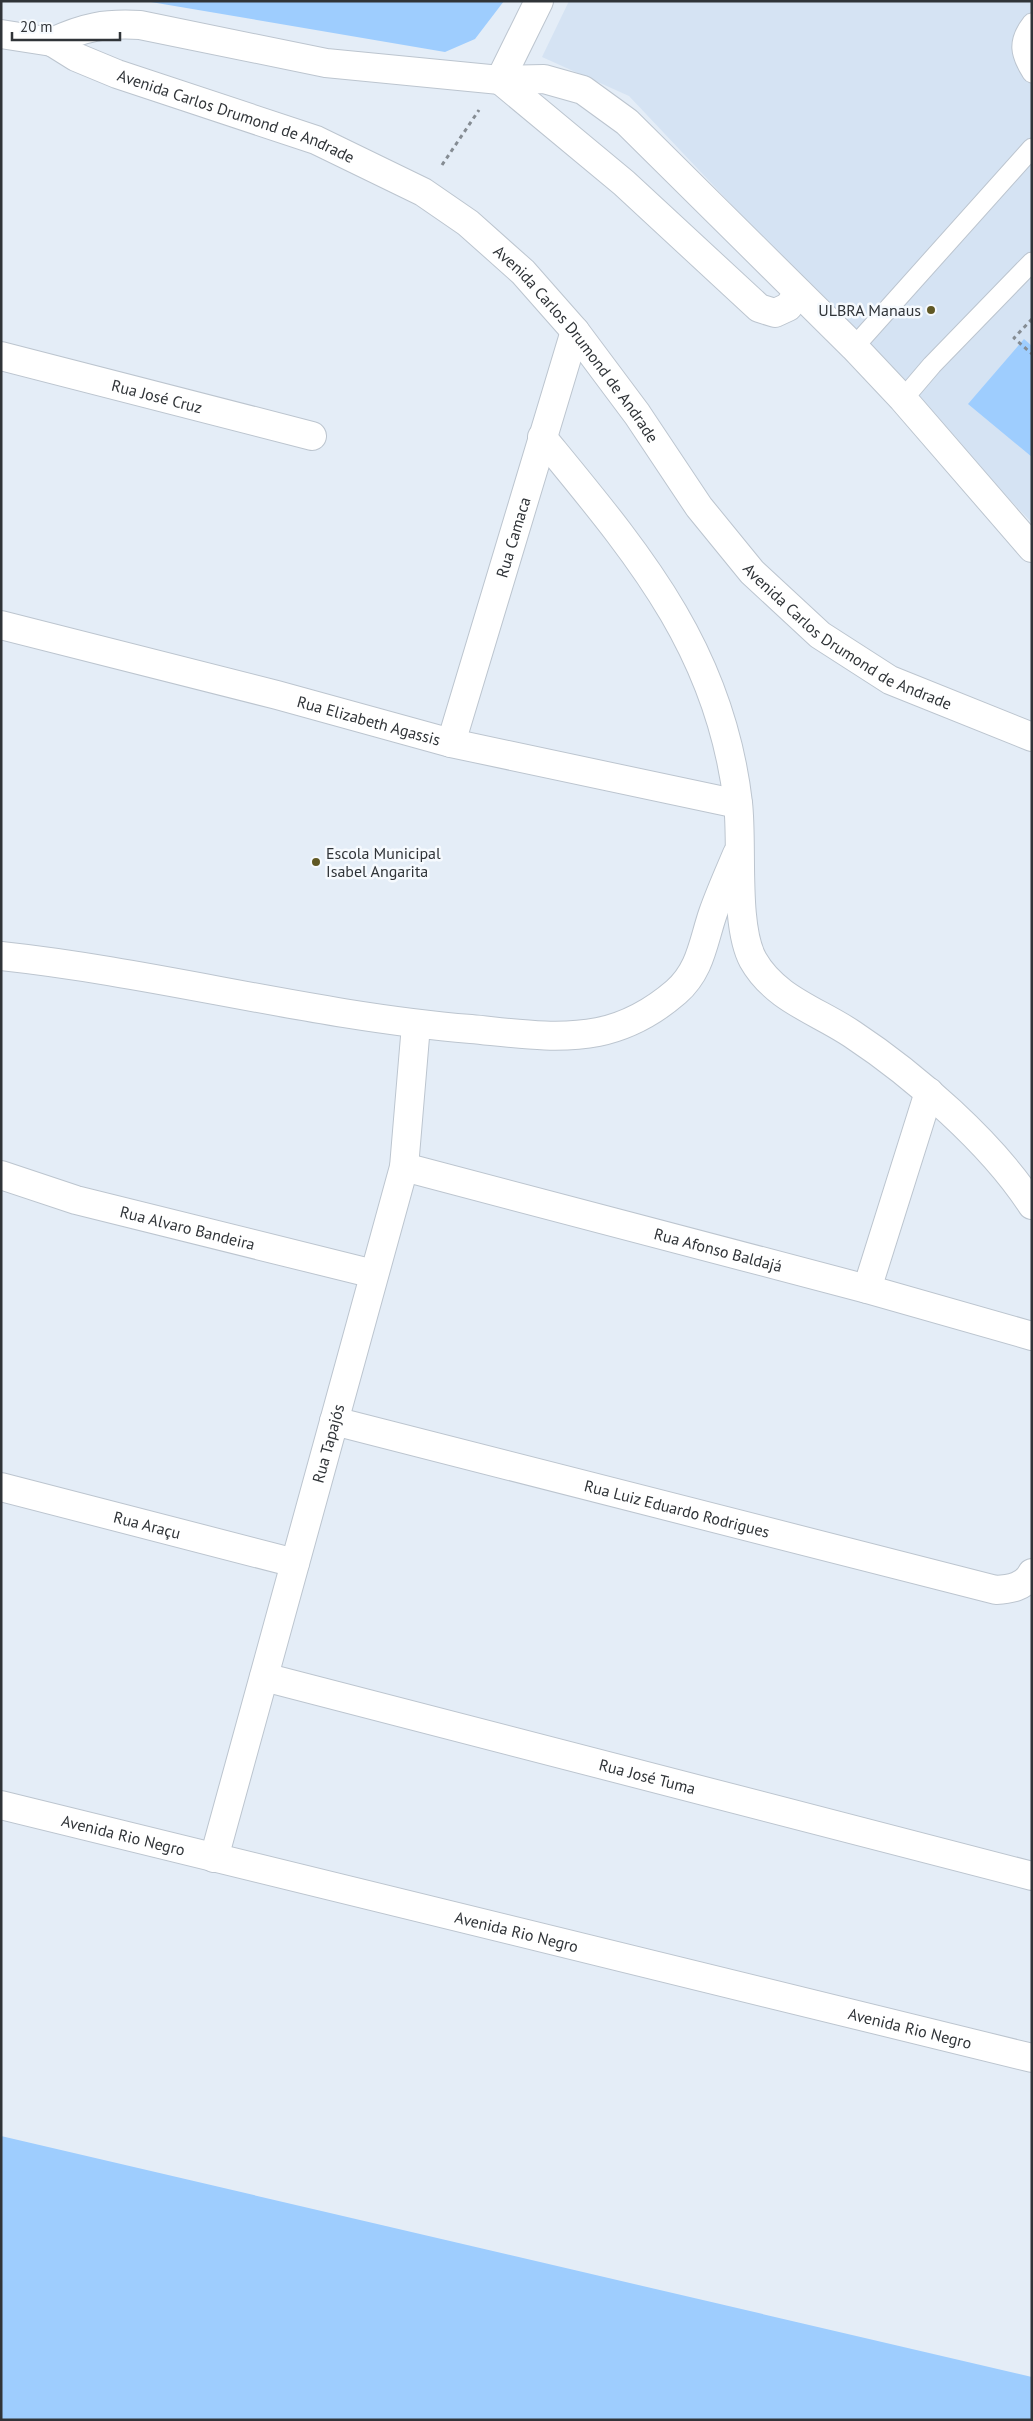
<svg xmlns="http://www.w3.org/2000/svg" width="1033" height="2421" font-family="'PT Sans',sans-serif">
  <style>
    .built { fill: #d5e3f3 }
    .green { fill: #9ecdfe }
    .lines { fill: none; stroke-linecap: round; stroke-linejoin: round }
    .service-casing { stroke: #bcc5cf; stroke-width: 21 }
    .minor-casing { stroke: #bcc5cf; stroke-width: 30 }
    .tertiary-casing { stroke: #bcc5cf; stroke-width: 30 }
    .path { stroke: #858c93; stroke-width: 3; stroke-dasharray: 4 4; stroke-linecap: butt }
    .service { stroke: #fff; stroke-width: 19 }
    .minor { stroke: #fff; stroke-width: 28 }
    .tertiary { stroke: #fff; stroke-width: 28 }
    .poi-dot { fill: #605824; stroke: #f6fafe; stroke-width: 2 }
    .labels { text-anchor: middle; stroke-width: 5; stroke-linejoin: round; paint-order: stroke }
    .street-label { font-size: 16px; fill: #303438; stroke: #f6fafe }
    .poi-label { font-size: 16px; fill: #303438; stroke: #f6fafe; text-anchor: end }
  </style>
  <rect width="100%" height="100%" fill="#e4edf7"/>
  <path class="built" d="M 569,1 L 1032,1 L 1032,523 L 629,96 L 542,57 Z"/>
  <path class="green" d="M 145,1 L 504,1 L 475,39 L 445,52 Z
    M 1024,339 L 1032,346 L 1032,457 L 968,404 Z
    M 1,2136 L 1032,2377 L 1032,2420 L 1,2420 Z"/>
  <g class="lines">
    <g class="service-casing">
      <path id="service" d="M 1032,23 C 1017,42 1020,54 1032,73
        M 854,347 L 1032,148
        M 903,399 L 932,365 L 1032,262"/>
    </g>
    <g class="minor-casing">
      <g id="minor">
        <path d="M 1,34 L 52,42"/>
        <path id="s1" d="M 1,356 L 312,436"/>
        <path d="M 542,437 C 637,553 720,648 738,803 C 743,845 734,925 753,960 C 775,999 818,1011 852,1034 C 914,1075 992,1143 1032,1205"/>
        <path id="s2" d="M 1,625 L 277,695 L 451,743 L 738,804"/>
        <path id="s3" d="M 451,743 L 575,331"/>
        <path d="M 1,956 C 159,973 313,1016 471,1029 C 513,1033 556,1040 598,1032 C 627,1026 654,1011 676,992 C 701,970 703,942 713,913 C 720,893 729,873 737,854"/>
        <path id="s4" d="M 404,1167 L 867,1289 L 1032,1336"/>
        <path id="s5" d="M 1,1175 L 76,1200 L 374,1274"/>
        <path d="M 867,1289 L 929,1092"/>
        <path id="s6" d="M 334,1421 L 996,1590 C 1010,1589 1025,1587 1032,1573"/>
        <path id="s7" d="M 1,1487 L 295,1563"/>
        <path id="s8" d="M 264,1677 L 1032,1876"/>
        <path id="s9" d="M 1,1805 L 1032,2058"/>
        <path id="s10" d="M 214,1858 L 404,1167 L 416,1025"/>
      </g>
    </g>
    <g class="tertiary-casing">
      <g id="tertiary">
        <path d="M 539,1 L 500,80 L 624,183 L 759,308 L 775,313 L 788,307 L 799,293"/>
        <path id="s11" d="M 52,42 L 76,57 L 117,74 L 316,140 L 423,192 L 468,223 L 523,272 L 575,331 L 637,414 L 699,507 L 752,572 L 820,635 L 890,680 L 1032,737"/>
        <path d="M 52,42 C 84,27 105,23 140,25 L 326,63 L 500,80 L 544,79 L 583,90 L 627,122 L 854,347 L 903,399 L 1032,548"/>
      </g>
    </g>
    <path class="path" d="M 442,165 L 479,110
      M 1032,319 L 1014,338 L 1032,354"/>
    <use href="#service" class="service"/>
    <use href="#minor" class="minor"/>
    <use href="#tertiary" class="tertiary"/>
  </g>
  <g class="poi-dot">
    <circle cx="931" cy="310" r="5"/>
    <circle cx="316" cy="862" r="5"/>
  </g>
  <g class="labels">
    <g class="street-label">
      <text dy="6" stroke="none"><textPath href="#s11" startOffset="199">Avenida Carlos Drumond de Andrade</textPath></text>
      <text dy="6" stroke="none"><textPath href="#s11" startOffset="619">Avenida Carlos Drumond de Andrade</textPath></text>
      <text dy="6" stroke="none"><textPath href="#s1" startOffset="161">Rua José Cruz</textPath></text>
      <text dy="6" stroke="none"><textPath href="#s3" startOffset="215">Rua Camaca</textPath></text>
      <text dy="6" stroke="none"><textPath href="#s11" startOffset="1024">Avenida Carlos Drumond de Andrade</textPath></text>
      <text dy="6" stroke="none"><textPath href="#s2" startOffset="380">Rua Elizabeth Agassis</textPath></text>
      <text dy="6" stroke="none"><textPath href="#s5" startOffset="194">Rua Alvaro Bandeira</textPath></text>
      <text dy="6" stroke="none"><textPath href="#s4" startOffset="325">Rua Afonso Baldajá</textPath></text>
      <text dy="6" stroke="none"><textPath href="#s10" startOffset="430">Rua Tapajós</textPath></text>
      <text dy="6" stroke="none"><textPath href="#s6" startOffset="354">Rua Luiz Eduardo Rodrigues</textPath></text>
      <text dy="6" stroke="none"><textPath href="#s7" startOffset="151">Rua Araçu</textPath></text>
      <text dy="6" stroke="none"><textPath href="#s8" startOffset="396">Rua José Tuma</textPath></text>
      <text dy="6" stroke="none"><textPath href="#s9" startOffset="126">Avenida Rio Negro</textPath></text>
      <text dy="6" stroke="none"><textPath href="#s9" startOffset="531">Avenida Rio Negro</textPath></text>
      <text dy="6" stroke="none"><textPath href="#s9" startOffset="936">Avenida Rio Negro</textPath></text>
    </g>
    <g class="poi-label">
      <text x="921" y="316">ULBRA Manaus</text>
      <text x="326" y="859" text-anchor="start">Escola Municipal<tspan x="326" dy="18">Isabel Angarita</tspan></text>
    </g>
  </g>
  <rect width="1033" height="2421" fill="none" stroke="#303438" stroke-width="5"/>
  <path d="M12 32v8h108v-8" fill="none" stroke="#303438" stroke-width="2.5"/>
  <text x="20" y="32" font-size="15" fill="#303438" stroke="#f6fafe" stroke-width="4" paint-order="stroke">20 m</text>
</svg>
